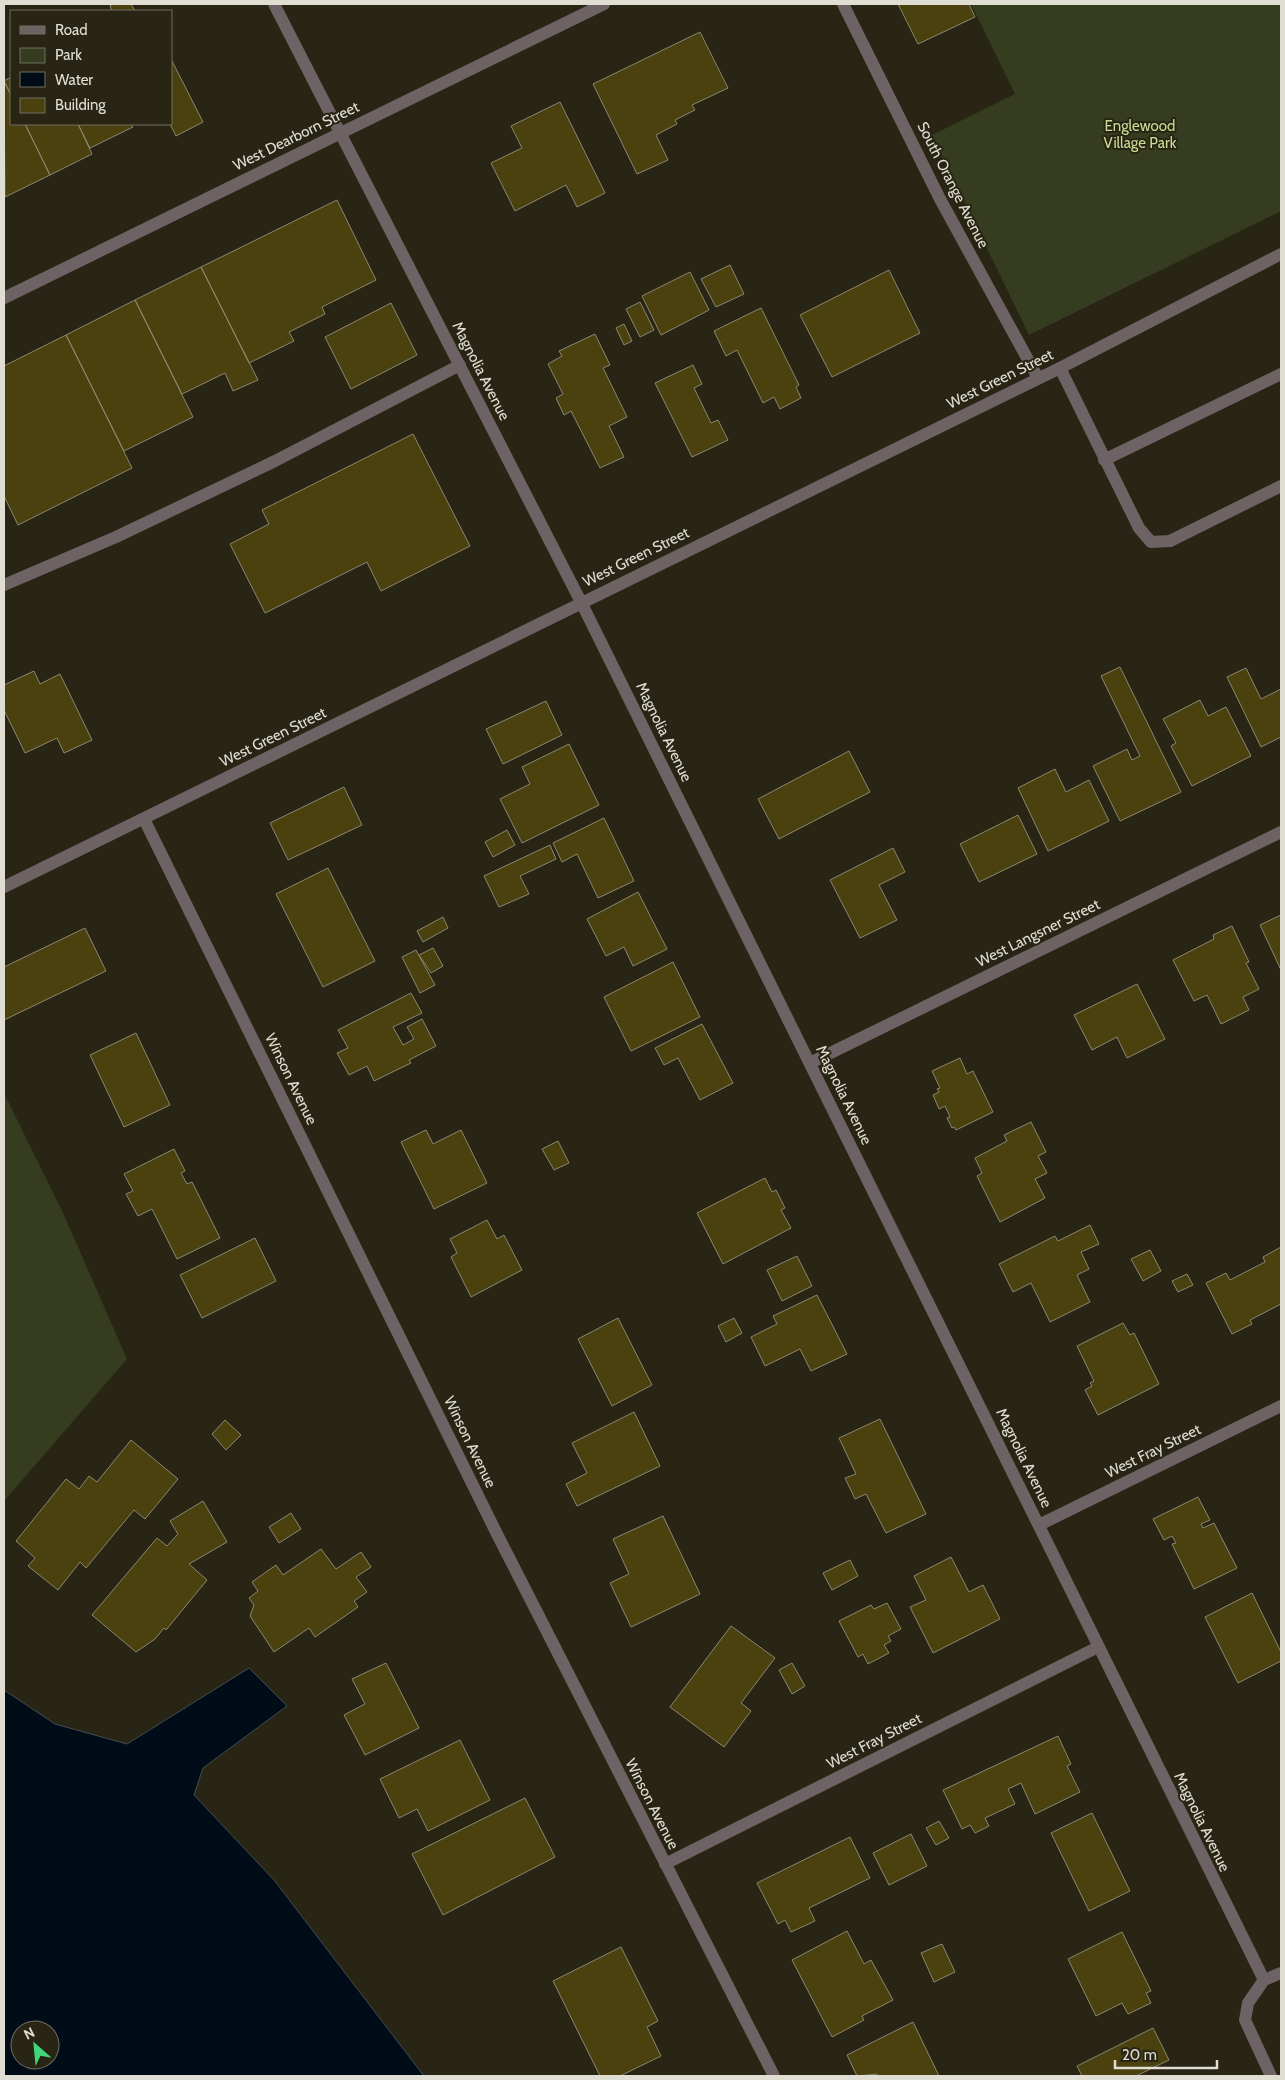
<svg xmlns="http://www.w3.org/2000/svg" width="1285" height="2080" font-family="Cabin,sans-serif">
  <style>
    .green { fill: #363c20 }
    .water { fill: #000d19; stroke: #434c51; fill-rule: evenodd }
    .building { fill: #4a410f; stroke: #8b8772 }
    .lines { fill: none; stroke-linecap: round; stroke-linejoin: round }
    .service { stroke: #6d6264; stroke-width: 12 }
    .minor { stroke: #6d6264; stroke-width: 12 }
    .tertiary { stroke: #6d6264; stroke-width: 12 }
    .labels { text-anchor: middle; stroke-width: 4; stroke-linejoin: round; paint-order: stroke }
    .park-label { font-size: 15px; fill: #cadc92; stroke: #292514 }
    .street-label { font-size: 15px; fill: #e0ded3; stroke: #292514 }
  </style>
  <rect width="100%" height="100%" fill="#292514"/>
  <path class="green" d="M 971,4 L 1281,4 L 1281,211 L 1029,335 L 932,135 L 1015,94 Z
    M 4,1093 L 64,1215 L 127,1359 L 4,1501 Z"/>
  <path class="water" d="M 249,1668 L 287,1706 L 203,1768 L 194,1795 L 274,1880 L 424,2076 L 4,2076 L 4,1690 L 55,1724 L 127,1744 ZM 20,2030 L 50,2030 L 50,2060 L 20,2060 Z"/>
  <path class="building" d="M 114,4 L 131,4 L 135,11 L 112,11 L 110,6 Z
    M 898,4 L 969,4 L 975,17 L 918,44 Z
    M 700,32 L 728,88 L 692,105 L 695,110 L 675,120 L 677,124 L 656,135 L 668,160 L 637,174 L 593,84 Z
    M 171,59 L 203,122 L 176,136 L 170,124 Z
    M 11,77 L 11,95 L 4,81 Z
    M 4,81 L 11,95 L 11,124 L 25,124 L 50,175 L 5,197 Z
    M 560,102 L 605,193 L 577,207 L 566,185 L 515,211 L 491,163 L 522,148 L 511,126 Z
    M 25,124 L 78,124 L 92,154 L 50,175 Z
    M 78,124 L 131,124 L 133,127 L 90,148 Z
    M 337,200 L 376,280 L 322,307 L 325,314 L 289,332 L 294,341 L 249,363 L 201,267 Z
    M 730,265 L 744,294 L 716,307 L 701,279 Z
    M 201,267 L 258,380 L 233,391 L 225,373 L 182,394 L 135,300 Z
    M 889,270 L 920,333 L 832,377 L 800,315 Z
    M 690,272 L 709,310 L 661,335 L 642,296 Z
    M 135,300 L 193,417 L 124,451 L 66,335 Z
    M 640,302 L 654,330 L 640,337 L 626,309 Z
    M 391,303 L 417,355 L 351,389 L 325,337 Z
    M 761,308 L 799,385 L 796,387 L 801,398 L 780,409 L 774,397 L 763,403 L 737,350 L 726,356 L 714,331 Z
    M 624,324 L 632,341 L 624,345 L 616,328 Z
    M 595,334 L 610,365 L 603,368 L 627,417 L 609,426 L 624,457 L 600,468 L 571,411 L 564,415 L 556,398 L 563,394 L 548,364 L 562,356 L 559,351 Z
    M 66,335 L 132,468 L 18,525 L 4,496 L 4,366 Z
    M 693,365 L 702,384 L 694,388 L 711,423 L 718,420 L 728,440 L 692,457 L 655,383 Z
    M 413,434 L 470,546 L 381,591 L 367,562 L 265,613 L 230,544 L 269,524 L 262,510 Z
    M 1120,667 L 1181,792 L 1120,821 L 1093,766 L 1127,749 L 1132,760 L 1140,756 L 1101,676 Z
    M 1246,668 L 1261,699 L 1281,689 L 1281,737 L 1261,747 L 1227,677 Z
    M 34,671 L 40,684 L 60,674 L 92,740 L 64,753 L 57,738 L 25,753 L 4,710 L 4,685 Z
    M 1200,700 L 1208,716 L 1226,707 L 1251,756 L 1192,786 L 1171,746 L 1176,743 L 1163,719 Z
    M 546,701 L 562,735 L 503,764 L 486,729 Z
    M 569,744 L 599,805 L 522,843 L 500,799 L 530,784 L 522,767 Z
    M 849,751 L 870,792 L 779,839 L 758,799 Z
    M 1055,769 L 1066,792 L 1089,780 L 1109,821 L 1048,851 L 1018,788 Z
    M 344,787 L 362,825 L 288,860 L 270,823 Z
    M 1018,815 L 1037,854 L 979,882 L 960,844 Z
    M 604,818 L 634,881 L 598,898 L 577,854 L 562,862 L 553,843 Z
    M 507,830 L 515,845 L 493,857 L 485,842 Z
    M 550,845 L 556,859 L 520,876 L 529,894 L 499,907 L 484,876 Z
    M 893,848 L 905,872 L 879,885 L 897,920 L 860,938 L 830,880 Z
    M 328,868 L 375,961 L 323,987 L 276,894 Z
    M 638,892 L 667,949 L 633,966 L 624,947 L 606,956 L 587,919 Z
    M 1281,915 L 1281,970 L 1260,925 Z
    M 443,917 L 448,928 L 423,942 L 417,931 Z
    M 1232,926 L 1249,962 L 1246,963 L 1259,989 L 1243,997 L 1249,1010 L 1221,1024 L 1207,995 L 1194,1001 L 1173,960 L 1214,939 L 1213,935 Z
    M 85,928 L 106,971 L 4,1020 L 4,967 Z
    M 433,948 L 443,966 L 431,973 L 419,955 Z
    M 416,950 L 435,985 L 420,993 L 402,957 Z
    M 673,962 L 700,1017 L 631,1051 L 604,997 Z
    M 1137,984 L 1165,1039 L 1127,1058 L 1117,1037 L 1092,1050 L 1074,1015 Z
    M 411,993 L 422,1013 L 393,1027 L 403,1045 L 414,1039 L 407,1027 L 422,1019 L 436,1046 L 409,1060 L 411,1063 L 374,1081 L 367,1066 L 349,1075 L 337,1053 L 348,1048 L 338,1030 Z
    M 702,1024 L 733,1083 L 700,1100 L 678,1058 L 664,1065 L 655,1048 Z
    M 136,1033 L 170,1105 L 124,1127 L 90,1055 Z
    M 960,1058 L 967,1074 L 973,1071 L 993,1112 L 956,1130 L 954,1127 L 952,1128 L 947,1118 L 950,1117 L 945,1106 L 939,1109 L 933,1095 L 939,1092 L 937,1089 L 940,1088 L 932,1071 Z
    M 1031,1122 L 1046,1152 L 1038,1156 L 1047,1173 L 1035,1179 L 1045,1198 L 1000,1222 L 977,1176 L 982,1173 L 975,1158 L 1007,1141 L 1004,1135 Z
    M 426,1130 L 433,1144 L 461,1130 L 487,1183 L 434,1209 L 401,1142 Z
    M 558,1141 L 569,1163 L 554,1170 L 542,1149 Z
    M 174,1149 L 185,1171 L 181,1173 L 187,1184 L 192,1182 L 220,1238 L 177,1259 L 152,1209 L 138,1216 L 126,1194 L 133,1191 L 124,1174 Z
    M 765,1178 L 772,1192 L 776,1190 L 785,1208 L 781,1210 L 791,1228 L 723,1264 L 697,1213 Z
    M 487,1220 L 497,1239 L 504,1235 L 522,1270 L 471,1297 L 451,1257 L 457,1253 L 450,1239 Z
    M 1090,1225 L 1099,1244 L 1081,1252 L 1089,1269 L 1077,1275 L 1090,1302 L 1050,1322 L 1031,1283 L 1013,1292 L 999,1264 L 1055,1236 L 1058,1241 Z
    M 255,1238 L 276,1281 L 202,1318 L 180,1275 Z
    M 1281,1247 L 1281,1304 L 1250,1320 L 1252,1324 L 1232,1334 L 1206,1283 L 1226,1273 L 1230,1280 L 1265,1262 L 1263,1257 Z
    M 1150,1250 L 1161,1271 L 1143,1281 L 1131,1259 Z
    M 797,1256 L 812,1286 L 782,1301 L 767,1270 Z
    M 1187,1274 L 1193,1285 L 1178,1292 L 1172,1281 Z
    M 817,1295 L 847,1354 L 811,1371 L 800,1349 L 765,1366 L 751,1337 L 777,1324 L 773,1316 Z
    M 618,1318 L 652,1385 L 612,1406 L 578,1339 Z
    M 734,1318 L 742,1333 L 726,1342 L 718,1326 Z
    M 1123,1323 L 1130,1335 L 1134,1333 L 1159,1384 L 1098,1415 L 1085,1390 L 1092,1386 L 1090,1383 L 1094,1381 L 1077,1346 Z
    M 634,1412 L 660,1466 L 577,1506 L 566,1484 L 587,1473 L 572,1443 Z
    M 880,1419 L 926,1514 L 886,1533 L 866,1494 L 855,1499 L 845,1478 L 856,1474 L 839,1438 Z
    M 225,1420 L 241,1435 L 226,1450 L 212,1434 Z
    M 131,1440 L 178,1479 L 145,1519 L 134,1510 L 86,1568 L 80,1562 L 58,1590 L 28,1566 L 35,1558 L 16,1541 L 66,1479 L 79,1489 L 89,1476 L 97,1482 Z
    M 1198,1497 L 1210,1520 L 1201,1524 L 1203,1528 L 1214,1523 L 1237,1568 L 1194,1589 L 1172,1544 L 1176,1543 L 1172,1536 L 1164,1540 L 1153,1519 Z
    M 203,1501 L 227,1542 L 189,1564 L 207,1580 L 166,1630 L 164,1628 L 155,1639 L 136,1652 L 92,1615 L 157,1538 L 167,1546 L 178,1534 L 170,1521 Z
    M 291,1513 L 301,1529 L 279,1543 L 269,1527 Z
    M 663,1516 L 700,1594 L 631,1627 L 610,1583 L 629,1574 L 613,1539 Z
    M 321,1549 L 336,1569 L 361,1552 L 371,1567 L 356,1577 L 367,1592 L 354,1601 L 358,1607 L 315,1637 L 309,1628 L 274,1652 L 250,1616 L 254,1605 L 249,1598 L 258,1591 L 252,1582 L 276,1565 L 283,1575 Z
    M 951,1557 L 969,1592 L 983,1585 L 1000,1619 L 933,1653 L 910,1607 L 926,1600 L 914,1576 Z
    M 850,1560 L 858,1576 L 832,1590 L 823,1573 Z
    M 1252,1593 L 1281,1652 L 1281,1661 L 1238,1683 L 1205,1617 Z
    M 887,1603 L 901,1629 L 888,1636 L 891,1641 L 884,1645 L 889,1653 L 868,1664 L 863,1654 L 858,1657 L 839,1621 L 871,1605 L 874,1609 Z
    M 731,1626 L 775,1658 L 741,1703 L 751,1711 L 724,1747 L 670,1707 Z
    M 386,1663 L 419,1728 L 365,1755 L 344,1715 L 365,1704 L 352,1679 Z
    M 792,1663 L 805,1686 L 792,1694 L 779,1670 Z
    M 1058,1736 L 1071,1764 L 1067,1766 L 1080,1792 L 1035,1814 L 1021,1783 L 1008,1789 L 1015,1804 L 985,1818 L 989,1826 L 975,1833 L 970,1825 L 962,1829 L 943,1790 Z
    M 460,1740 L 490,1800 L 428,1831 L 417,1809 L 399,1818 L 380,1779 Z
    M 525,1798 L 555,1857 L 443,1915 L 412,1854 Z
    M 1092,1813 L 1130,1891 L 1089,1911 L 1051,1833 Z
    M 939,1821 L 949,1838 L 936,1845 L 926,1828 Z
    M 911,1834 L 927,1866 L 889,1885 L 873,1853 Z
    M 850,1837 L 870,1878 L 809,1908 L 815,1921 L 791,1932 L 785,1920 L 778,1924 L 757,1883 Z
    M 847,1931 L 864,1964 L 871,1960 L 893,2000 L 862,2016 L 864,2020 L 832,2037 L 792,1960 Z
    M 1122,1932 L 1151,1991 L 1146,1993 L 1151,2003 L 1128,2014 L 1122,2003 L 1096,2016 L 1068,1959 Z
    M 942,1944 L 955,1972 L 934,1982 L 921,1953 Z
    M 621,1947 L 658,2021 L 647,2027 L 661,2056 L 620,2076 L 600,2076 L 553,1981 Z
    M 913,2022 L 939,2076 L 878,2076 L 877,2074 L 857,2076 L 847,2055 Z
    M 1153,2028 L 1169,2060 L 1136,2076 L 1082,2076 L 1077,2066 Z"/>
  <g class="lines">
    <path class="service" d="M 1060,368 L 1139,528 L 1151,542 L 1170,541 L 1281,486
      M 1104,460 L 1281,374"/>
    <path class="minor" d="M 274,4 L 581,602 L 1264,1980
      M 843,4 L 940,199 L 1038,378
      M 4,585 L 116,537 L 275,461 L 460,365
      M 144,819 L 497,1534 L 774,2076
      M 4,887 L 1060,368 L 1281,254
      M 810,1063 L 1281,832
      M 1039,1525 L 1281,1406
      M 665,1864 L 1098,1647
      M 1264,1980 L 1248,2003 L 1245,2020 L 1271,2076
      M 1264,1980 L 1281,1973"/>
    <path class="tertiary" d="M 4,298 L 604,4"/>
  </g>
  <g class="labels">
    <g class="park-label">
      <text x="1140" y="131">Englewood<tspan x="1140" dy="17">Village Park</tspan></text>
    </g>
    <g class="street-label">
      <text transform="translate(296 136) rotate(-26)" y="5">West Dearborn Street</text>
      <text transform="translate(953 185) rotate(63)" y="5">South Orange Avenue</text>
      <text transform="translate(481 371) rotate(63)" y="5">Magnolia Avenue</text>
      <text transform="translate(1000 379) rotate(-26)" y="5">West Green Street</text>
      <text transform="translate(636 557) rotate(-26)" y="5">West Green Street</text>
      <text transform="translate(664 732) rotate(64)" y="5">Magnolia Avenue</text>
      <text transform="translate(273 737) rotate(-26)" y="5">West Green Street</text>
      <text transform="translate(1038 933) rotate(-26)" y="5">West Langsner Street</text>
      <text transform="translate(291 1079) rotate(64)" y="5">Winson Avenue</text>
      <text transform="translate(844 1095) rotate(64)" y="5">Magnolia Avenue</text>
      <text transform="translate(470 1442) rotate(64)" y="5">Winson Avenue</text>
      <text transform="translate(1153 1451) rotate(-26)" y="5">West Fray Street</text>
      <text transform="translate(1024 1458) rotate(64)" y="5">Magnolia Avenue</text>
      <text transform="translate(874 1741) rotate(-27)" y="5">West Fray Street</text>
      <text transform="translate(652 1804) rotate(63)" y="5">Winson Avenue</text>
      <text transform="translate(1202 1822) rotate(64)" y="5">Magnolia Avenue</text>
    </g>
  </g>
  <rect width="1285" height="2080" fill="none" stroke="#e0ded3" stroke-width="10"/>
  <rect x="10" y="10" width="162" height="115" fill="#292514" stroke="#726f60"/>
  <rect x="20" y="26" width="25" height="8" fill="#6d6264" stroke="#726f60"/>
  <text x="55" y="35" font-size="15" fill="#e0ded3">Road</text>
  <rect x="20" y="48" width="25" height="15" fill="#363c20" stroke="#726f60"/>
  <text x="55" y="60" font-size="15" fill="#e0ded3">Park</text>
  <rect x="20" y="72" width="25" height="15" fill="#000d19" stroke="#726f60"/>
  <text x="55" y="85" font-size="15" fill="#e0ded3">Water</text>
  <rect x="20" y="98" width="25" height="15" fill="#4a410f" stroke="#726f60"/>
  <text x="55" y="110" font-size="15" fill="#e0ded3">Building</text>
  <g transform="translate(35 2045) rotate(333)"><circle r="24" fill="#292514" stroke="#726f60"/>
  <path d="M0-4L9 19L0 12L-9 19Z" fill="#40d77c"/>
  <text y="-8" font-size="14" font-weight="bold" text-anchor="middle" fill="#e0ded3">N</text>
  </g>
  <path d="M1115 2060v8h102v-8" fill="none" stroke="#e0ded3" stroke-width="2.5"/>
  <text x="1122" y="2060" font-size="15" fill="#e0ded3" stroke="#292514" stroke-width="4" paint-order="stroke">20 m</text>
</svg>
